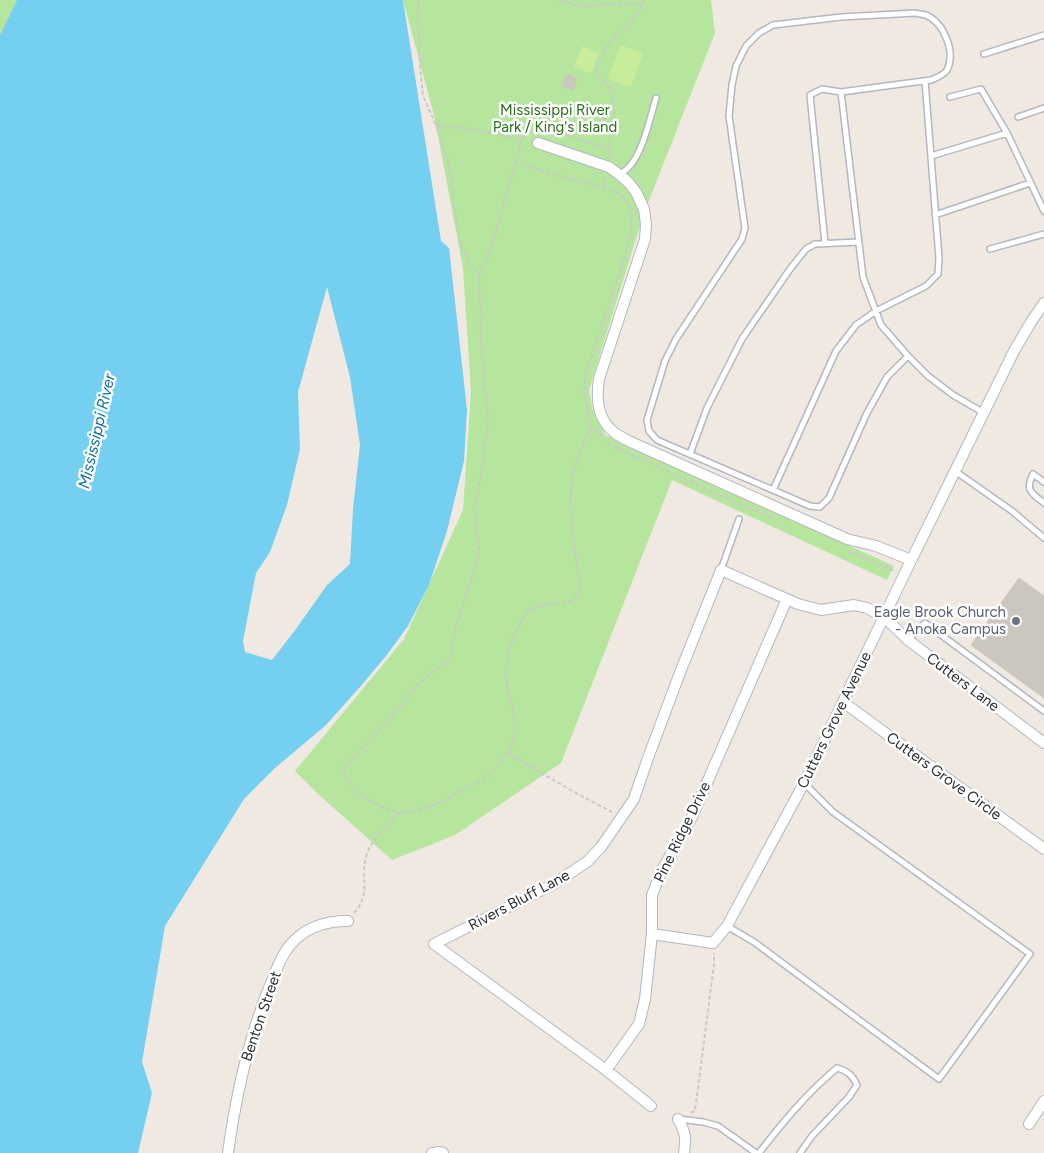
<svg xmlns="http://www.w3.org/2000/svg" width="1044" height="1153" font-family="Figtree,sans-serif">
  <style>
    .green { fill: #b6e59e }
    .pitch { fill: #c9ec9a }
    .water { fill: #75cff0; fill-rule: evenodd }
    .building { fill: #cbc7bf; stroke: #cbc5ba }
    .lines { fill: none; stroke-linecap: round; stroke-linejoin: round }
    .lane-casing { stroke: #b4b7c1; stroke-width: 8 }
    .street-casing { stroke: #b4b7c1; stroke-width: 12 }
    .path { stroke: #c9c9c9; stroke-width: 2; stroke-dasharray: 4 2.5; stroke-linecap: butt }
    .lane { stroke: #fff; stroke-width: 5 }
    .street { stroke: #fff; stroke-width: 10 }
    .worship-dot { fill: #6b7280; stroke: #fff; stroke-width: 2 }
    .labels { text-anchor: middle; stroke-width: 5; stroke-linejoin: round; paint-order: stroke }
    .park-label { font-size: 15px; fill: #2c6e1b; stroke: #fff }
    .worship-label { font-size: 15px; fill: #5b616d; stroke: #fff; text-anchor: end }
    .street-label { font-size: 15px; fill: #2e2e2e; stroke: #fff }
    .water-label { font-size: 16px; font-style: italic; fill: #0d6fa3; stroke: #fff }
  </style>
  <rect width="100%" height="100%" fill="#efe9e1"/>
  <path class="green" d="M 0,0 L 17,0 L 0,35 Z
    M 403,0 L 711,0 L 715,33 L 644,213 L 589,390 L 593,411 L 605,435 L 894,566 L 887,580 L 672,480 L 561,763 L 455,835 L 392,860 L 316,792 L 295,771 L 404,639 L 463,510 L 471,392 L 463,268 L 434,115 Z"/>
  <path class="pitch" d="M 620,45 L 643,53 L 631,87 L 608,79 Z
    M 582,46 L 599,53 L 591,73 L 574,67 Z"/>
  <path class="water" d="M 17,0 L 403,0 L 441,241 L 449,248 L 467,410 L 464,461 L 447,531 L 429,585 L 408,626 L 386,656 L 360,687 L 325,726 L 275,768 L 244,799 L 165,926 L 142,1062 L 152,1093 L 138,1153 L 0,1153 L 0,35 ZM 327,287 L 350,377 L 360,445 L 353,509 L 350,564 L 327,585 L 296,629 L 272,660 L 245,652 L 243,641 L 256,573 L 270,552 L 287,505 L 300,449 L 298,392 Z"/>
  <path class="building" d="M 566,74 L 577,78 L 573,90 L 562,86 Z
    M 599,105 L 610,109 L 606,120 L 596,115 Z
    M 1019,578 L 1044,596 L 1044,698 L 971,645 Z"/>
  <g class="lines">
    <g class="lane-casing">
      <path id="lane" d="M 984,54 L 1044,35
        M 841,92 L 863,277 L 881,325 L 908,356 L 928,376 L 953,395 L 984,413
        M 950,97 L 981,89 L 1007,133 L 1044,211
        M 1018,117 L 1044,108
        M 931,156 L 1007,133
        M 620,175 C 623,172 626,170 629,167 C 643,152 650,118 656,98
        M 935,215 L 1030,183
        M 825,243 L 810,95 L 822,89 L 841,92 L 931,80 C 936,78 944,75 947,70 C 956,52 944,23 926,15 C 923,14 918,14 915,13 L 841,17 L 773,25 L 759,33 L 746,46 L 736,66 L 732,85 L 729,116 L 745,228 L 742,239 L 676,339 L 665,361 L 647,420 L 649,431 L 657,440 L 810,506 L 820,507 L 829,498 L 867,413 L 887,377 L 908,356
        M 990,249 L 1044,234
        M 690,454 L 707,408 L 742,339 L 790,269 L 806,249 L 815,244 L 859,242
        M 955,471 L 1012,511 L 1044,538
        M 1044,482 L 1033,474 C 1025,490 1031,493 1044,503
        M 773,490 L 836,351 L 856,325 L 876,311 L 926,286 L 938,274 L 939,258 L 925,81
        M 721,570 L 739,519
        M 908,640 L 925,623 L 1044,711
        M 727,926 L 754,942 L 939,1079 L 1030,954 L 833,812 L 804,783
        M 679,1119 L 703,1122 L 718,1126 L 756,1153
        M 759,1153 C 783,1122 807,1093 837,1068 C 848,1071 852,1075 857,1085 L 849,1097 L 812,1136 L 800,1153"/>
    </g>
    <g class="street-casing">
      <path id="street" d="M 538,143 L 609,167 L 620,175 L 629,183 L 636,192 L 644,209 L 646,224 L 645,239 L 599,379 C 596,399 597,420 615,433 C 620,437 627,440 633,443 L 847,539 L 876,546 L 911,560
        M 843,702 L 1044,849
        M 652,934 L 713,943 L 727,926 L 804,783 L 904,575 L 1014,351 L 1031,322 L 1044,303
        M 606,1070 L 639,1024 L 645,999 L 652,934 L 652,895 L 662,870 L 692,817 L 787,599
        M 651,1106 L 606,1070 L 434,944 L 554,884 L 588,861 L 601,847 L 634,799 L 648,758 L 681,670 L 721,570 L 798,604 L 821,610 L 854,605 L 867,608 L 884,617 L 908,640 L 1044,743
        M 678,1119 C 686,1133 686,1138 684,1153
        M 1029,1124 L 1044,1101
        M 228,1153 C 236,1094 248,1039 271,983 C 277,968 283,951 295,940 C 309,926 329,921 348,921
        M 432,1153 L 440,1152 L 443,1153"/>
    </g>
    <path class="path" d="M 419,0 L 418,8 L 420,66 L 423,96 L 436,125 L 449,165 L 457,228 L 463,250 L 470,264 L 479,275 L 481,336 L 488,423 L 482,470 L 474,508 L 479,547 L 478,559 L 454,633 L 451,655 L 448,660 L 420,682 L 386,723 L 344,768 L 344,776 C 357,793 365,799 385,808 C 390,809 395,812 399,813 C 422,813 444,800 463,790 C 470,786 478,783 484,779 C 496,770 509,755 513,740 C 519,720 509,700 506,680 C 504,662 511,641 519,625 C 529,605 539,605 559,603 C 565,602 570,602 574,599 C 577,596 578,593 580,589 C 577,556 568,522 571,489 C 573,467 583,446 591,426
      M 560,0 L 575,5 L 584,6 L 625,3 L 644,5
      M 436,125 L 486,131 L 522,140
      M 610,158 L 610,136 L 615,119 L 614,103 L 610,89 L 597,72 L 597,65 L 602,55 L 611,41 L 634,18 L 641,9 L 644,0
      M 515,163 L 575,180 L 612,190 L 618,193 L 622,196 L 627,202 L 630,209 L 632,226 L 624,260 L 586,373 L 585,384 L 584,394 L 591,426 L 606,441 L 617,448 L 719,495 L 775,519
      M 603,187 L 606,177
      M 479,275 L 490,250 L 522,140 C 526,133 531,128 540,127 L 610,149
      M 848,551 L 895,571
      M 507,753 L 576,793 L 612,812
      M 354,913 C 372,893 360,879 366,857 C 371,839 386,826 398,813
      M 691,1113 L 695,1111 L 714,964 L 714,953"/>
    <use href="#lane" class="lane"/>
    <use href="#street" class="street"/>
  </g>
  <circle class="worship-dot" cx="1016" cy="621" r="5"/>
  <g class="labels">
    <g class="park-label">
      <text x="555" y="115">Mississippi River<tspan x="555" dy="17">Park / King's Island</tspan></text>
    </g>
    <g class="worship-label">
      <text x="1006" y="617">Eagle Brook Church<tspan x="1006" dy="17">- Anoka Campus</tspan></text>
    </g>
    <g class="street-label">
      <text transform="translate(963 682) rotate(37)" y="5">Cutters Lane</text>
      <text transform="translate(834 720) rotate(-64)" y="5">Cutters Grove Avenue</text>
      <text transform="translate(944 776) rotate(36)" y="5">Cutters Grove Circle</text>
      <text transform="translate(682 832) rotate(-64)" y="5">Pine Ridge Drive</text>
      <text transform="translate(519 900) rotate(-28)" y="5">Rivers Bluff Lane</text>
      <text transform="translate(261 1016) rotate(-71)" y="5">Benton Street</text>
    </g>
    <g class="water-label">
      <text transform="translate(96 431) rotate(-77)" y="6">Mississippi River</text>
    </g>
  </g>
</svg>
